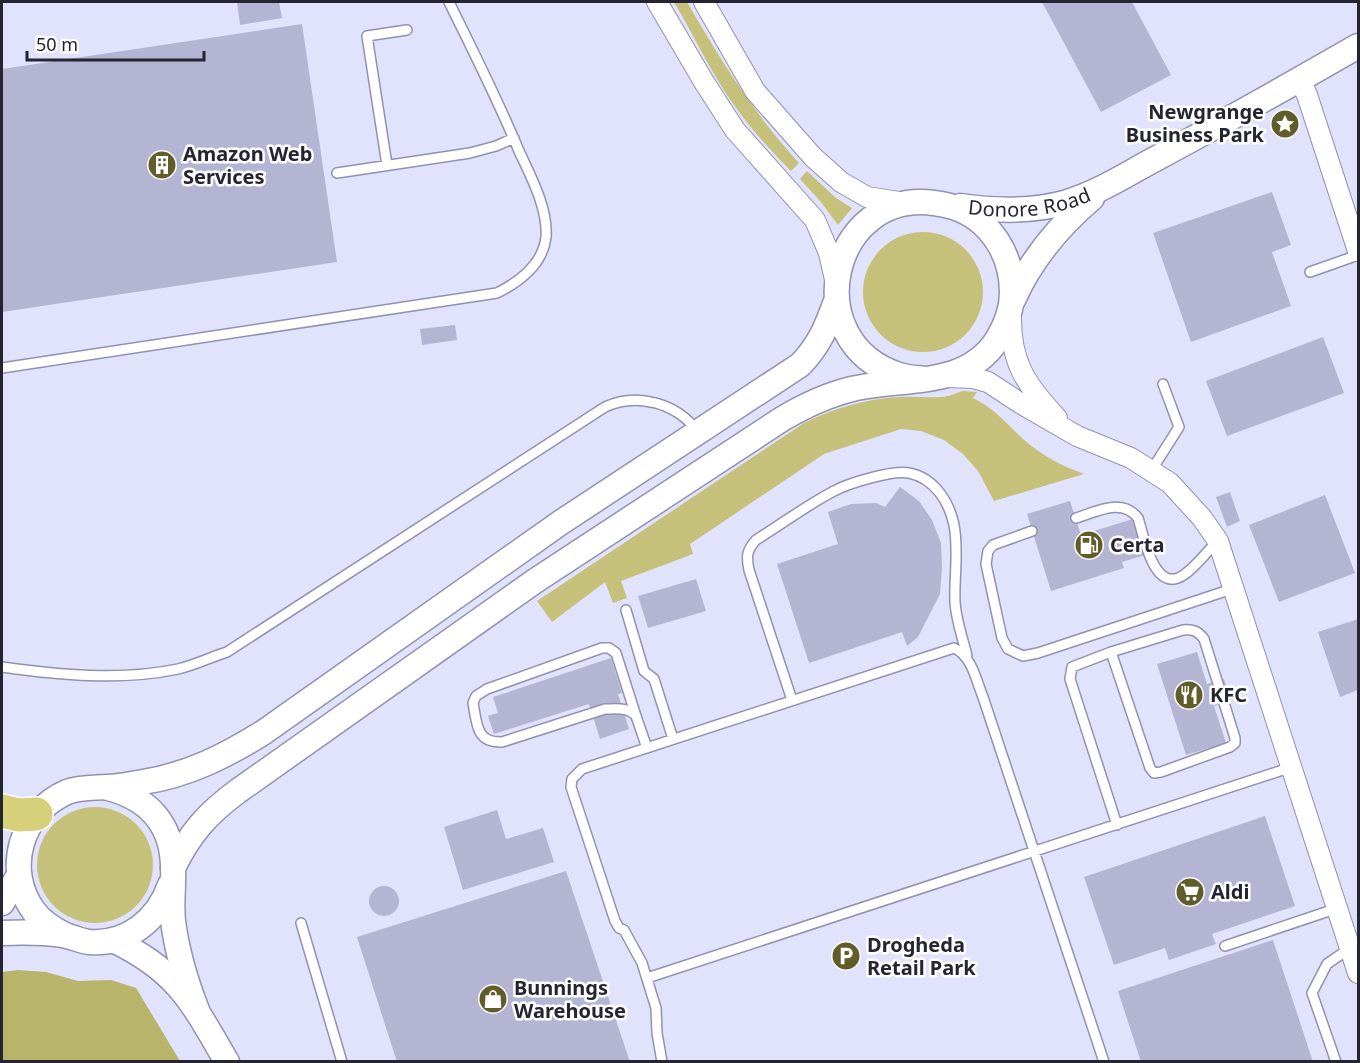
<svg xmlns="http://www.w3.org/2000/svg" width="1360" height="1063" font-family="'Noto Sans',sans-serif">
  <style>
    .green { fill: #c5c17b }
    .forest { fill: #b8b469 }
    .building { fill: #b4b5d3 }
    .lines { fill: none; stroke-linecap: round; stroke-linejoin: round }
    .service-casing { stroke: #9192af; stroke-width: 12 }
    .minor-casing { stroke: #9192af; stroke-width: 22 }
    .tertiary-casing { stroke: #9192af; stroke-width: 27 }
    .motorway-casing { stroke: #fff; stroke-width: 36 }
    .service { stroke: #fff; stroke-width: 9 }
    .minor { stroke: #fff; stroke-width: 20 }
    .tertiary { stroke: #fff; stroke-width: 24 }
    .motorway { stroke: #d5d079; stroke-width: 33 }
    .labels { text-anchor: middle; stroke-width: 5; stroke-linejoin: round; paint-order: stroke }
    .poi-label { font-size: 20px; font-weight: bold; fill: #252531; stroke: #fff; text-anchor: start }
    .street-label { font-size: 20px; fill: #252531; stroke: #fff }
  </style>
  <rect width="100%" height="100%" fill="#e1e2fb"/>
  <path class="green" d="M 674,2 L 687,2 C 720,59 754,114 799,163 L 791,171 C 763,143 737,113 717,79 C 702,54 689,27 674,2 Z
    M 807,171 L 836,198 L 852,208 L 838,225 L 820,201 L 800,179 Z
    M863 292a60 60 0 1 1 120 0a60 60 0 1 1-120 0Z
    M 963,391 L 977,392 L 973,398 C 995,409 1006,423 1023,439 C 1041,455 1062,466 1084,474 L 994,501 L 978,471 L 963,454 L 944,440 L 921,431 L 901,429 L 824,454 L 690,544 L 693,554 L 621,581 L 627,598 L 613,603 L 605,582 L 552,622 L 537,601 L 804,423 C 834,408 865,399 899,397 C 913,396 927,398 941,397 C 948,397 956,393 963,391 Z
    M37 865a58 58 0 1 1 116 0a58 58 0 1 1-116 0Z"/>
  <path class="forest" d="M 18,970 L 46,972 L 78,981 L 111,980 L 136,988 L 180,1061 L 3,1061 L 2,1059 L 2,972 Z"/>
  <path class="building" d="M 237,2 L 279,2 L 282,18 L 240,25 Z
    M 1042,2 L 1132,2 L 1171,75 L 1101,112 Z
    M 302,24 L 337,262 L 2,312 L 2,69 Z
    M 1272,192 L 1291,245 L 1272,252 L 1291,306 L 1191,342 L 1153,233 Z
    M 455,325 L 457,340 L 422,345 L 420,329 Z
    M 1323,337 L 1344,393 L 1227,436 L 1206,381 Z
    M 900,487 L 919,501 L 932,520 L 941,543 L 942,568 L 940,594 L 918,637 L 907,646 L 902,632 L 809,663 L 777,564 L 838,544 L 828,512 L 851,504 L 876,503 L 885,507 Z
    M 1230,492 L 1240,521 L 1227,527 L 1216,497 Z
    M 1325,495 L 1355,573 L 1279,602 L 1249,525 Z
    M 1070,501 L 1081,535 L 1133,519 L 1145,555 L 1122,562 L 1124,568 L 1051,591 L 1027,514 Z
    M 696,579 L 706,611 L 648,628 L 638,596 Z
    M 1358,619 L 1358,690 L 1340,697 L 1318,632 Z
    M 1197,652 L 1207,684 L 1224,679 L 1231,700 L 1214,706 L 1226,743 L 1186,755 L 1157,664 Z
    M 611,658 L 622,693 L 618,694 L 629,729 L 600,739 L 589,704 L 494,734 L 488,716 L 498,713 L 493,697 Z
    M 497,810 L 506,839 L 543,828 L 554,862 L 463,890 L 444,827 Z
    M 1265,816 L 1295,906 L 1212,934 L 1216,944 L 1169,960 L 1165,948 L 1114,965 L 1084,877 Z
    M 566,871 L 630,1062 L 397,1062 L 357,937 Z
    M369 901a15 15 0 1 1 30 0a15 15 0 1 1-30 0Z
    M 1273,940 L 1313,1062 L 1141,1062 L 1118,991 Z"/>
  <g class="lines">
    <g class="service-casing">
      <path id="service" d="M 387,165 L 367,36 L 407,30
        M 337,173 L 470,153 L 496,146 L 514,138
        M 1310,272 L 1358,255
        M 2,368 L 497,293 C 519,282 543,265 546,237 C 548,208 531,177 519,151 C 498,100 473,51 449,2
        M 1151,471 L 1179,427 L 1163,384
        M 1076,518 C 1096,512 1122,497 1138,518 C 1144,536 1154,597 1185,574 C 1197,566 1207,551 1218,541
        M 1032,531 L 993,545 L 988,551 L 986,564 L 1002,638 L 1008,649 L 1023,656 L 1038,653 L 1232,589
        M 626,610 L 644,671 L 654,679 L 673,739
        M 1111,652 L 1150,768 L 1154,773 L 1161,772 L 1230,747 L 1235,743 L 1235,738 L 1204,639 C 1198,631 1193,629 1183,630 L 1111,652 L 1072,667 L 1070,679 L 1117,825
        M 2,667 C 59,675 121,681 178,669 C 195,665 211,657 227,652 L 605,407 C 637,392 677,403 698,432
        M 792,700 L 749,570 C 746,556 747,550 756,540 C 782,524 807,505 834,491 C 849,483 892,470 909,473 C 934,478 949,501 954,525 C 959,551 954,576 955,602 C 956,620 963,639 967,656
        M 636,716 L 616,653 L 609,648 L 602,648 L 487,689 L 476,696 L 473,703 C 477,724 476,743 502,742 L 605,709 C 616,709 629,707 636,716 L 647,748
        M 301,923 L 342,1062
        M 1225,946 L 1338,908
        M 647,978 L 1292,767
        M 662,1062 L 657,1033 L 656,1008 L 642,963 L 624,930 L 619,928 L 615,921 L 571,787 L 572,779 L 582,769 L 954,648 C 972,656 976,680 983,697 L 1104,1062
        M 1336,1062 L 1312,993 L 1327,964 L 1350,948"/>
    </g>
    <g class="minor-casing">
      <path id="minor" d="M 657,2 L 704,82 L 735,130 L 815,220 L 829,253 L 836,284
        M 704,2 L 755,91 L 813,157 L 841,182 L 867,197 L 905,203
        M 1300,80 L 1307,95 L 1358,251
        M 1011,315 C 1010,362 1026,385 1057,418
        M 947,377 L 973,378 L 988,382 L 1020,403 L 1077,436 L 1131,458 L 1170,483 L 1202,518 L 1218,541 L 1358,973"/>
    </g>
    <g class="tertiary-casing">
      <g id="tertiary">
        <path id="s1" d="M 960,206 C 995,211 1030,212 1064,203 C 1099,193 1128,173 1159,157 C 1226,121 1292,84 1358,46"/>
        <path d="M 1013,300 C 1031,259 1058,227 1092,198"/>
        <path d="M 108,788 C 148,798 172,824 173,866 C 174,885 171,903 173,921 C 177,952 186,982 197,1010"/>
        <path d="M 173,868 C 190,833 207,814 238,791 L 535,581 L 782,419 C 804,406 827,395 852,389 C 901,377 966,389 997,340 C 1006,325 1012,310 1012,293 C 1012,267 1003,243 983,224 C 970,212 952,205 934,203 C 830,189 796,342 899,375 C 908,378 918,378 926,379"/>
        <path d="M 2,903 L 19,875"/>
        <path d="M 2,933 C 22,932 42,932 62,935 C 71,936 80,941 89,942 C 127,945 158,920 170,885"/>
        <path d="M 65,935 C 53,929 41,922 33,910 C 4,869 21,812 67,792 C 80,787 93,788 107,787 C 119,787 131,784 143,782 C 188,775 226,756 264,732 L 560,523 L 800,365 C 819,346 827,326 836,301"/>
        <path d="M 113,940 C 178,971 192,1002 227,1062"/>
      </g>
    </g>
    <g class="motorway-casing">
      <path id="motorway" d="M 2,811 L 19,815 L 36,814"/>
    </g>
    <use href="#service" class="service"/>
    <use href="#minor" class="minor"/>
    <use href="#tertiary" class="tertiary"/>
    <use href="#motorway" class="motorway"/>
  </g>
  <defs>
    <g id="sight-disc" transform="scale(1.5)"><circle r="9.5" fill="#605d2a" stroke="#fff"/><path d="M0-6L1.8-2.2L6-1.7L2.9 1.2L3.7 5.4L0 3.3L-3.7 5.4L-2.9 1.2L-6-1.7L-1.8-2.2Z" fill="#fff"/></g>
    <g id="building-disc" transform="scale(1.5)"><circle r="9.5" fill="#605d2a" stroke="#fff"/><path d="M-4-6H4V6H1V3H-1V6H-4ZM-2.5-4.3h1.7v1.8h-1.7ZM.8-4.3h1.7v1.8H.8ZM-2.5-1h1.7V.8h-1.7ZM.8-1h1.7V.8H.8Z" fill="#fff"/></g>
    <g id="fuel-disc" transform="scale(1.5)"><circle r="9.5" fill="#605d2a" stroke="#fff"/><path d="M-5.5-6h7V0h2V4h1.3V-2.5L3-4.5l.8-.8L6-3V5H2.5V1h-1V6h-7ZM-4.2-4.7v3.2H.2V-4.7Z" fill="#fff"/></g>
    <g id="restaurant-disc" transform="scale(1.5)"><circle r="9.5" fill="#605d2a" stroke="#fff"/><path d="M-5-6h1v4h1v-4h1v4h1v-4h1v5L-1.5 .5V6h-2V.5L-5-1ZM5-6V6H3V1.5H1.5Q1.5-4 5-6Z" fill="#fff"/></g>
    <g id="supermarket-disc" transform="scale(1.5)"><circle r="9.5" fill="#605d2a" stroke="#fff"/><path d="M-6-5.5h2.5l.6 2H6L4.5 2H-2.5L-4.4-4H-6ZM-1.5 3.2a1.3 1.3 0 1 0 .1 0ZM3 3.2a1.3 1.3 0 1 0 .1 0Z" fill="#fff"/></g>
    <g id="parking-disc" transform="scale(1.5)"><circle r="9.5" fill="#605d2a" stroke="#fff"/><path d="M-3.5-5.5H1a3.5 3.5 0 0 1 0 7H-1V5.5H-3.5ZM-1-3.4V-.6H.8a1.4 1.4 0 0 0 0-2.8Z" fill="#fff"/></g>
    <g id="shop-disc" transform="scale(1.5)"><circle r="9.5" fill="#605d2a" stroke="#fff"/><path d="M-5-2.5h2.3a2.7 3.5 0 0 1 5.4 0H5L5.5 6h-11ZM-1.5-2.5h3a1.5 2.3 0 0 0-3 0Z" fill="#fff"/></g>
  </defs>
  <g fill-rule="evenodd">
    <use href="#sight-disc" x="1285" y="124"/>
    <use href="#building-disc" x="162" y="165"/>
    <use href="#fuel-disc" x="1089" y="545"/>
    <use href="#restaurant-disc" x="1189" y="695"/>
    <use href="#supermarket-disc" x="1190" y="892"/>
    <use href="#parking-disc" x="846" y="956"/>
    <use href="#shop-disc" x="493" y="999"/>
  </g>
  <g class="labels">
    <g class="poi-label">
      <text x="1264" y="119" text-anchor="end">Newgrange<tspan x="1264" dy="23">Business Park</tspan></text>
      <text x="183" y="161">Amazon Web<tspan x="183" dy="23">Services</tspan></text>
      <text x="1110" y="552">Certa</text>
      <text x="1210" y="702">KFC</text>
      <text x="1211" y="899">Aldi</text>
      <text x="867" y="952">Drogheda<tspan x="867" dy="23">Retail Park</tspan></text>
      <text x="514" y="995">Bunnings<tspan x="514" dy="23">Warehouse</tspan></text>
    </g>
    <g class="street-label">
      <text dy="7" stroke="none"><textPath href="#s1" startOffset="70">Donore Road</textPath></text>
    </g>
  </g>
  <rect width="1360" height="1063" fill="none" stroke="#252531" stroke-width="6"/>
  <path d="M27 51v9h177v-9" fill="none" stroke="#252531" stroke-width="3"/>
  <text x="36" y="51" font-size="18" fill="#252531" stroke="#ffffff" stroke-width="4.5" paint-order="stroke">50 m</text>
</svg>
